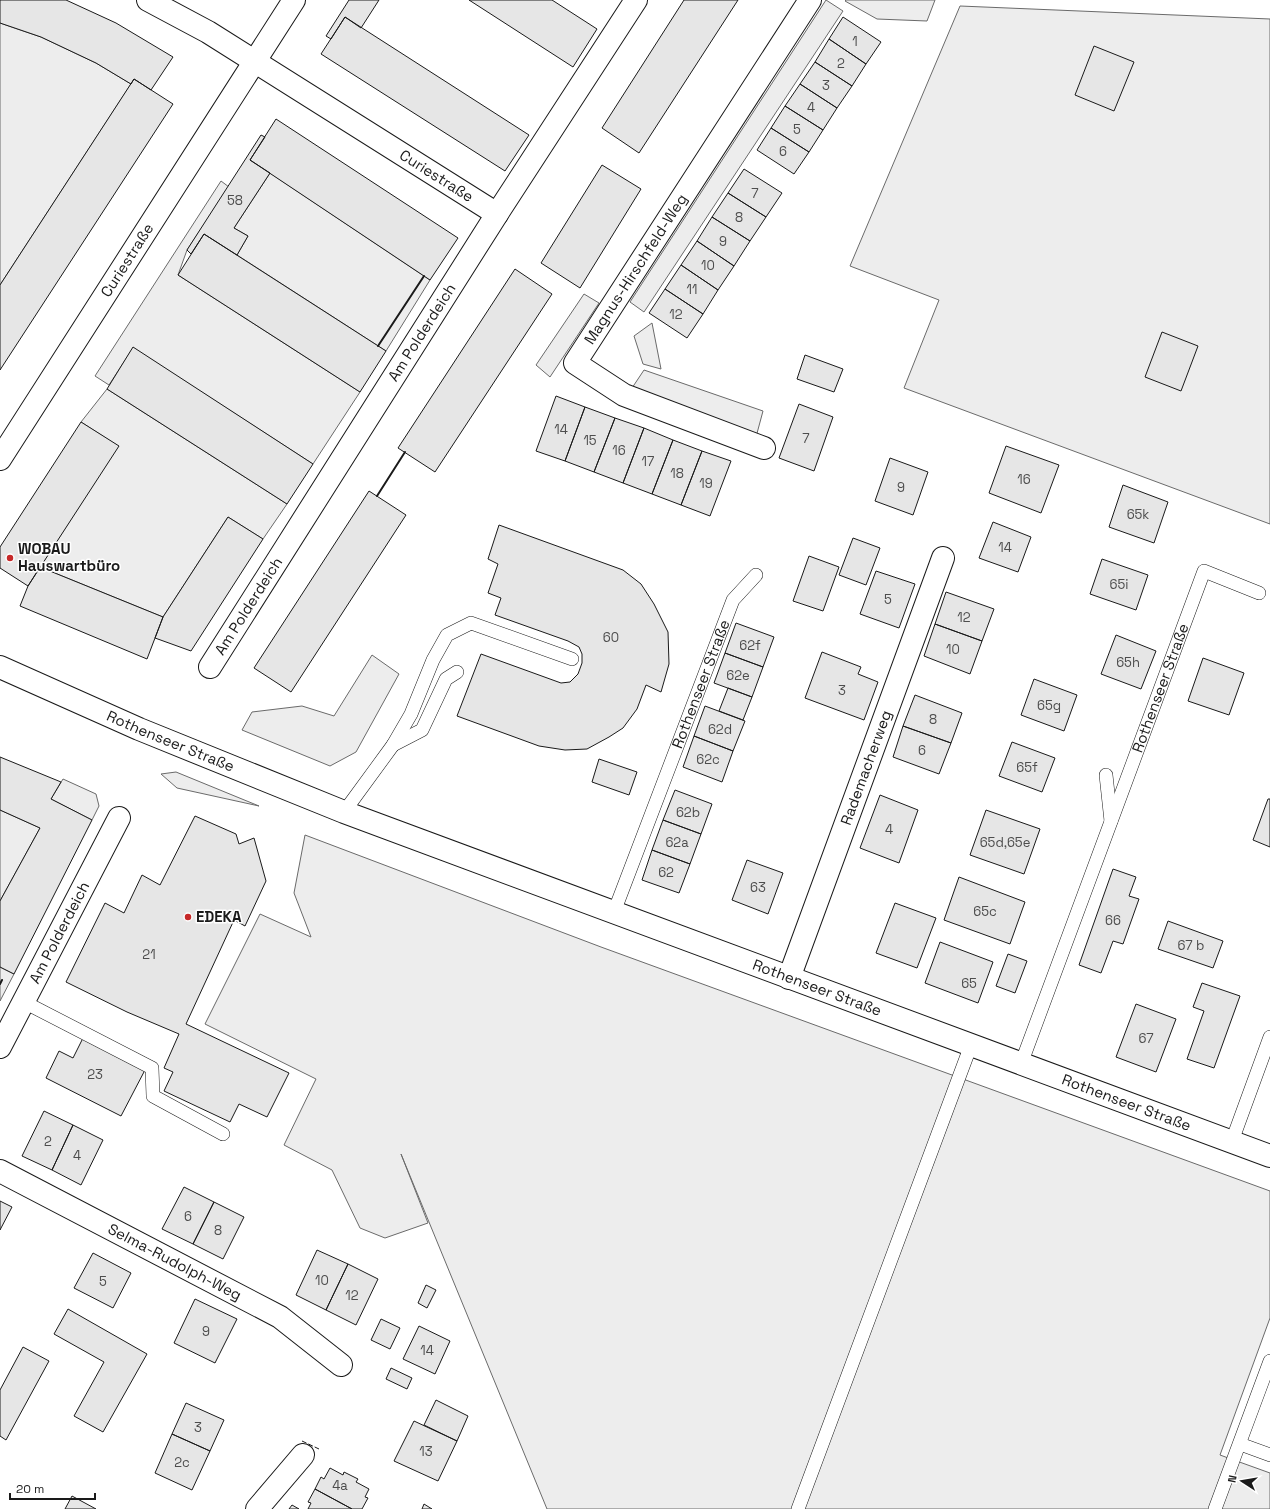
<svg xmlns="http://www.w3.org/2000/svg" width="1270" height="1509" font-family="'Space Grotesk',sans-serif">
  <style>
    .built { fill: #ededed; stroke: #6a6a6a }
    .building { fill: #e6e6e6; stroke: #1a1a1a }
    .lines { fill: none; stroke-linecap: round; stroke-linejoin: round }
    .service-casing { stroke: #1a1a1a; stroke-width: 14 }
    .minor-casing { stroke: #1a1a1a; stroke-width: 24 }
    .tertiary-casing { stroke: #1a1a1a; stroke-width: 24 }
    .service { stroke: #fff; stroke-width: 13 }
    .minor { stroke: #fff; stroke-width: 22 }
    .tertiary { stroke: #fff; stroke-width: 22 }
    .fence { stroke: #1a1a1a; stroke-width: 1; stroke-dasharray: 5 2; stroke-linecap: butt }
    .wall { stroke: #1a1a1a; stroke-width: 2 }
    .poi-dot { fill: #c62828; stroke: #fff; stroke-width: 1.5 }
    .labels { text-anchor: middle; stroke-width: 3; stroke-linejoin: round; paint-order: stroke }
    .number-label { font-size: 13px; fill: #4d4d4d }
    .street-label { font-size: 15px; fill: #1a1a1a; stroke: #fff }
    .poi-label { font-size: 15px; font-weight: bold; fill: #1a1a1a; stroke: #fff; text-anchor: start }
  </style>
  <rect width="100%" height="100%" fill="#fff"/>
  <path class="built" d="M 826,0 L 843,11 L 644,312 L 630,302 Z
    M 846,0 L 935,0 L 927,21 L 877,19 L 845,1 Z
    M 960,6 L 1270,19 L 1270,524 L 904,388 L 939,300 L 850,266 Z
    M 0,23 L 41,37 L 96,63 L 131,84 L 0,285 Z
    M 270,173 L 430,280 L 386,351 L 237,255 L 248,236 L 234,228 Z
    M 221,181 L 229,187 L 187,250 L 178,275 L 360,392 L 313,464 L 133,348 L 109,385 L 95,376 Z
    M 584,294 L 599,303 L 550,377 L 536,365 Z
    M 652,323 L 661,369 L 643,364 L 634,336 Z
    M 644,370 L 763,411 L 756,437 L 632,388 Z
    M 107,389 L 287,504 L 263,539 L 228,517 L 163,617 L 40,567 L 118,446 L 81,422 Z
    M 372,655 L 399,674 L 356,752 L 330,766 L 242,730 L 252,712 L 302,706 L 334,716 Z
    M 176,772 L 259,806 L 177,788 L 161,774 Z
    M 63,779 L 96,794 L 99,806 L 92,820 L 51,799 Z
    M 0,810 L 40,828 L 0,901 Z
    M 305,835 L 601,947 L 1270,1191 L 1270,1318 L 1220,1455 L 1270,1473 L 1270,1509 L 547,1509 L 401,1154 L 428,1223 L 385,1238 L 360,1228 L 332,1170 L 284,1145 L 316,1079 L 205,1024 L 260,914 L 311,937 L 294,893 Z
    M 0,967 L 14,974 L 0,1001 Z"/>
  <path class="building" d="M 0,0 L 66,0 L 116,23 L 173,57 L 151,90 L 134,79 L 131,84 L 96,63 L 41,37 L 0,23 Z
    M 349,0 L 379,0 L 361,28 L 345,17 L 331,39 L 326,36 Z
    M 469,0 L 552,0 L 597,29 L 573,67 Z
    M 684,0 L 738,0 L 639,153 L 602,128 Z
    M 345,17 L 529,135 L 505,171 L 321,54 Z
    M 843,17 L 881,42 L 866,64 L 829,39 Z
    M 829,39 L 866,64 L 852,86 L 815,62 Z
    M 1094,46 L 1134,62 L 1114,111 L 1075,95 Z
    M 815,62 L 852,86 L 837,108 L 800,84 Z
    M 134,79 L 173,104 L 0,370 L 0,285 Z
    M 800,84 L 837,108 L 823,130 L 785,106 Z
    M 785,106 L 823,130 L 809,152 L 771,128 Z
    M 276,119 L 458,238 L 430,280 L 250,160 Z
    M 771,128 L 809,152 L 794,174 L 757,150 Z
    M 261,135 L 265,137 L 250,160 L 270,173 L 234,228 L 248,236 L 237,255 L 204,234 L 191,254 L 187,250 Z
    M 602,165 L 641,189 L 580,288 L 541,263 Z
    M 744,169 L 782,193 L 766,217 L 728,193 Z
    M 728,193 L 766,217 L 750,241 L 712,217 Z
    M 712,217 L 750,241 L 734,266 L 697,241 Z
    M 204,234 L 386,351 L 360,392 L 178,275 Z
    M 697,241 L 734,266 L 718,290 L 681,265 Z
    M 681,265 L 718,290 L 703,314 L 665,289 Z
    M 515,269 L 552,294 L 435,472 L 398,448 Z
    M 665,289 L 703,314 L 687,338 L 649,313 Z
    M 1162,332 L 1198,346 L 1181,391 L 1145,377 Z
    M 133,347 L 313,464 L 287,504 L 107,389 Z
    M 805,355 L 843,369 L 834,392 L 797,379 Z
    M 556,396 L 585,407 L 565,461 L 536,451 Z
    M 799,404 L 833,417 L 814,471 L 779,458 Z
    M 585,407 L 615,418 L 594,472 L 565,461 Z
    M 615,418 L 644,428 L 623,483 L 594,472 Z
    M 81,422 L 119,446 L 28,586 L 0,568 L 0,547 Z
    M 644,428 L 673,440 L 652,494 L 623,483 Z
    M 673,440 L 702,451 L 681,505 L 652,494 Z
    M 1006,446 L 1059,465 L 1041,513 L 989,493 Z
    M 702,451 L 731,461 L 710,516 L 681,505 Z
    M 890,458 L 928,472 L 913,515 L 875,501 Z
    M 1123,485 L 1168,502 L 1154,543 L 1109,527 Z
    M 369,491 L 406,515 L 291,692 L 254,668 Z
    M 228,517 L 263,539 L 191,651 L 155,638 L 163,617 Z
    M 993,522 L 1031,537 L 1018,572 L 979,558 Z
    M 499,525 L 623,570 L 641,584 L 654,604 L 668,632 L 669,664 L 661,692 L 646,685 L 637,709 L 623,728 L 609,737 L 587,749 L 565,750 L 539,746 L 457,716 L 481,654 L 561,683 L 570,682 L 578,674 L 582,663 L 582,654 L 579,647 L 568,641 L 495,615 L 501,598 L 488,593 L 498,564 L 488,559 Z
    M 853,538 L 880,548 L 866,585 L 839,575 Z
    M 809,556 L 839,567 L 823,611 L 793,601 Z
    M 1102,559 L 1148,575 L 1136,610 L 1090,594 Z
    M 40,567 L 163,617 L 147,659 L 20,606 L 28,586 Z
    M 876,571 L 915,584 L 899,628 L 860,614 Z
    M 946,592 L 994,609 L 982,641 L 935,624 Z
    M 736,623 L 774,637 L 763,667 L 725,653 Z
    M 935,624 L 982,641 L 970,674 L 924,656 Z
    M 1116,635 L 1156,651 L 1141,689 L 1101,674 Z
    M 822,652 L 861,667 L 858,674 L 878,682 L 864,720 L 805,698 Z
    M 725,653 L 763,667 L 752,697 L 714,683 Z
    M 1203,658 L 1244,673 L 1229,715 L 1188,701 Z
    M 1034,679 L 1077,695 L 1064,731 L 1021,715 Z
    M 728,688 L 752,697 L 743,720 L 719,711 Z
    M 915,695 L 962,713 L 951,743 L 903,726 Z
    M 705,706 L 745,721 L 733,751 L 694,736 Z
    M 903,726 L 951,743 L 939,774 L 893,757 Z
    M 694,736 L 733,751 L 722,782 L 683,767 Z
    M 1012,742 L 1055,758 L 1042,792 L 999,776 Z
    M 0,757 L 61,782 L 51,799 L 92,820 L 14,974 L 0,967 L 0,901 L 40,828 L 0,810 Z
    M 599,759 L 637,772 L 629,795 L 592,782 Z
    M 675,790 L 712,804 L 701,834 L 663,820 Z
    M 880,795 L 918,810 L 899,863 L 860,848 Z
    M 1268,799 L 1270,799 L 1270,847 L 1253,840 Z
    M 986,810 L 1040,829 L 1024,874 L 970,855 Z
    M 195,816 L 236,834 L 239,844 L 254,838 L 266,881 L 245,926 L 234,920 L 186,1024 L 289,1073 L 267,1117 L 239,1104 L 230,1122 L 164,1091 L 173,1072 L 164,1068 L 179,1034 L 127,1012 L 66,982 L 105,903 L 124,913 L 142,875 L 160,885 Z
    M 663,820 L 701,834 L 690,864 L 652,850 Z
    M 652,850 L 690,864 L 679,893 L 642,880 Z
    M 747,860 L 783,873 L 768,914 L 732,900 Z
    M 1113,869 L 1136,877 L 1129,896 L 1139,899 L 1123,944 L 1113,941 L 1101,973 L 1079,965 Z
    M 959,877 L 1025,902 L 1010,944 L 944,920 Z
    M 895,903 L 936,918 L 917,968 L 876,953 Z
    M 1168,921 L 1223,941 L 1213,968 L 1158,949 Z
    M 940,942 L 993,962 L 978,1003 L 925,983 Z
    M 1008,954 L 1027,961 L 1015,993 L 996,986 Z
    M 1202,983 L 1240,996 L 1214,1068 L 1187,1059 L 1204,1011 L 1193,1007 Z
    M 1136,1004 L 1176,1019 L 1156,1072 L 1116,1057 Z
    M 83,1038 L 145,1070 L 121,1116 L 46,1078 L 59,1051 L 73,1058 Z
    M 44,1111 L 73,1125 L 52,1170 L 22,1156 Z
    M 73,1125 L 103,1140 L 81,1185 L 52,1170 Z
    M 184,1187 L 214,1202 L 193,1244 L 162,1229 Z
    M 0,1201 L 12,1207 L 0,1230 Z
    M 214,1202 L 244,1217 L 223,1259 L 193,1244 Z
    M 317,1250 L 348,1264 L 326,1310 L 296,1295 Z
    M 93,1253 L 131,1273 L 113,1308 L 74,1288 Z
    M 348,1264 L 378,1279 L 356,1325 L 326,1310 Z
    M 426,1285 L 436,1290 L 427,1308 L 418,1303 Z
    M 195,1299 L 237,1319 L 215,1363 L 174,1343 Z
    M 68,1309 L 147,1354 L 103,1432 L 74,1416 L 104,1362 L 54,1334 Z
    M 381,1319 L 400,1328 L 390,1349 L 371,1340 Z
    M 419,1326 L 450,1341 L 435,1374 L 403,1359 Z
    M 23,1347 L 49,1361 L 6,1440 L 0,1436 L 0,1390 Z
    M 391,1368 L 412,1378 L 407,1389 L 386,1379 Z
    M 436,1400 L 468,1416 L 457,1441 L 424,1425 Z
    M 186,1403 L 224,1420 L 210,1451 L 172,1434 Z
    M 414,1421 L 457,1441 L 438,1481 L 394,1461 Z
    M 172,1434 L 210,1451 L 192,1490 L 155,1473 Z
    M 330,1468 L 343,1475 L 344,1472 L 358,1479 L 356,1482 L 369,1489 L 365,1497 L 368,1498 L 362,1509 L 352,1509 L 315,1489 L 321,1477 L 324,1479 Z
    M 315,1489 L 352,1509 L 308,1509 L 311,1503 L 308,1502 Z
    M 72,1496 L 96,1509 L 65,1509 Z
    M 424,1504 L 432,1509 L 422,1509 Z
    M 292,1505 L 299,1509 L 289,1509 Z"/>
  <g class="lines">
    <g class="service-casing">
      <g id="service">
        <path d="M 393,745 L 422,730 L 446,679 L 457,672"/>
        <path d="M 1106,775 L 1111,821"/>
        <path d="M 344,812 L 393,745 L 411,714 L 433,660 L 447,635 L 471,623 L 572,659"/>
        <path id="s1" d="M 614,912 L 733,600 L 756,575"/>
        <path d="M 24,1002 L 152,1068 L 153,1096 L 223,1134"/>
        <path id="s2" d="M 1021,1064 L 1204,571 L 1259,593"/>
        <path d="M 1232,1141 L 1270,1037"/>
        <path d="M 1240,1444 L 1270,1455"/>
        <path d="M 798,1509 L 971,1045"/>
        <path d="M 1215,1509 L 1270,1361"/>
      </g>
    </g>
    <g class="minor-casing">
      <g id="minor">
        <path id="s3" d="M 148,0 L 208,32 L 497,214"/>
        <path id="s4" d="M 764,448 L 624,395 L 575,363 L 810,0"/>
        <path id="s5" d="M 0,459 L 294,0"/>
        <path id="s6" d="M 210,667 L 497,214 L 636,0"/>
        <path id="s7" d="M 789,978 L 943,558"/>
        <path id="s8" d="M 0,1047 L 119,818"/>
        <path id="s9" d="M 0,1171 L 280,1317 L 341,1365"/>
        <path d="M 257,1509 L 303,1455"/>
      </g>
    </g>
    <g class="tertiary-casing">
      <g id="tertiary">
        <path id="s10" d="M 0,667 L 139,729 L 344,812 L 1270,1156"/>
      </g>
    </g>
    <use href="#service" class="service"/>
    <use href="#minor" class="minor"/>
    <use href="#tertiary" class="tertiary"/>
    <path class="fence" d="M 302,1441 L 319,1449"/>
    <path class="wall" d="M 378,346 L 424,276
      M 377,496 L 405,452
      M 0,984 L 2,980"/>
  </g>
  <g class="poi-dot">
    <circle cx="10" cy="558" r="4"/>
    <circle cx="188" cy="917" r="4"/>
  </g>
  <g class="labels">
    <g class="number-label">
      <text x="855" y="46">1</text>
      <text x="841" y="68">2</text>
      <text x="826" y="90">3</text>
      <text x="811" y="112">4</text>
      <text x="797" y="134">5</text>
      <text x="783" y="156">6</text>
      <text x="755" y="198">7</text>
      <text x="235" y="205">58</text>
      <text x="739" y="222">8</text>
      <text x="723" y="246">9</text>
      <text x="708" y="270">10</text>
      <text x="692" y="294">11</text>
      <text x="676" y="319">12</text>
      <text x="561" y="434">14</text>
      <text x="806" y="443">7</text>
      <text x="590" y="445">15</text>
      <text x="619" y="455">16</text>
      <text x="648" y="466">17</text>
      <text x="677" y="478">18</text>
      <text x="1024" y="484">16</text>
      <text x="706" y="488">19</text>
      <text x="901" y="492">9</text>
      <text x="1138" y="519">65k</text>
      <text x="1005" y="552">14</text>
      <text x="1119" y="589">65i</text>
      <text x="888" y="604">5</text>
      <text x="964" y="622">12</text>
      <text x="611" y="642">60</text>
      <text x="750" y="650">62f</text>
      <text x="953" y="654">10</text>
      <text x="1128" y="667">65h</text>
      <text x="738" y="680">62e</text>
      <text x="842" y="695">3</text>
      <text x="1049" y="710">65g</text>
      <text x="933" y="724">8</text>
      <text x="720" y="734">62d</text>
      <text x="922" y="755">6</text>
      <text x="708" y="764">62c</text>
      <text x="1027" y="772">65f</text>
      <text x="688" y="817">62b</text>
      <text x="889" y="834">4</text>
      <text x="677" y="847">62a</text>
      <text x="1005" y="847">65d,65e</text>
      <text x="666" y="877">62</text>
      <text x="758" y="892">63</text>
      <text x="985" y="916">65c</text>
      <text x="1113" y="925">66</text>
      <text x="1191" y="950">67 b</text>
      <text x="149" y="959">21</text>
      <text x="969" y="988">65</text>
      <text x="1146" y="1043">67</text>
      <text x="95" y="1079">23</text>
      <text x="48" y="1146">2</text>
      <text x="77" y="1160">4</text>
      <text x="188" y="1221">6</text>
      <text x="218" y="1235">8</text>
      <text x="322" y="1285">10</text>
      <text x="103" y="1286">5</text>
      <text x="352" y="1300">12</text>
      <text x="206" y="1336">9</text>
      <text x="427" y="1355">14</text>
      <text x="198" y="1432">3</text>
      <text x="426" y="1456">13</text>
      <text x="182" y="1467">2c</text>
      <text x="340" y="1490">4a</text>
    </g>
    <g class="street-label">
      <text dy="5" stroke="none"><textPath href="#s3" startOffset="338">Curiestraße</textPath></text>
      <text dy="5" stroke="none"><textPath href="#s5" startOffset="236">Curiestraße</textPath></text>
      <text dy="5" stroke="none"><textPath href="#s4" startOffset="320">Magnus-Hirschfeld-Weg</textPath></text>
      <text dy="5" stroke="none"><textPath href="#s6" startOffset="396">Am Polderdeich</textPath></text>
      <text dy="5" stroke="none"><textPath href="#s6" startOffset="72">Am Polderdeich</textPath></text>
      <text dy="5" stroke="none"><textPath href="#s1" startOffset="244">Rothenseer Straße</textPath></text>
      <text dy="5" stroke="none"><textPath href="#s2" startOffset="401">Rothenseer Straße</textPath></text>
      <text dy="5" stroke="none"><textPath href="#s10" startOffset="186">Rothenseer Straße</textPath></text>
      <text dy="5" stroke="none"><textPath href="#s7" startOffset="224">Rademacherweg</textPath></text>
      <text dy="5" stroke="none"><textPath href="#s8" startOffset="129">Am Polderdeich</textPath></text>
      <text dy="5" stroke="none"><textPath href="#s10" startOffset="878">Rothenseer Straße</textPath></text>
      <text dy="5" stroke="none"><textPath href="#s10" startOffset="1208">Rothenseer Straße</textPath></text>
      <text dy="5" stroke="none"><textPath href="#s9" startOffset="197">Selma-Rudolph-Weg</textPath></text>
    </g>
    <g class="poi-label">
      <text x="18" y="554">WOBAU<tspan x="18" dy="17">Hauswartbüro</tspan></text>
      <text x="196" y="922">EDEKA</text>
    </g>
  </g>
  <g transform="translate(1242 1481) rotate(282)" stroke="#ffffff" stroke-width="3" paint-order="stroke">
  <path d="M0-3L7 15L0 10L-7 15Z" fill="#1a1a1a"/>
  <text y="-6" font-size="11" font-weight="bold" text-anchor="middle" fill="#1a1a1a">N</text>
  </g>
  <path d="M10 1493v6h85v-6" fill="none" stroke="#1a1a1a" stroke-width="2"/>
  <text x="16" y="1493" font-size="12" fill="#1a1a1a" stroke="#ffffff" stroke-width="3" paint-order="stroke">20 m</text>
</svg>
